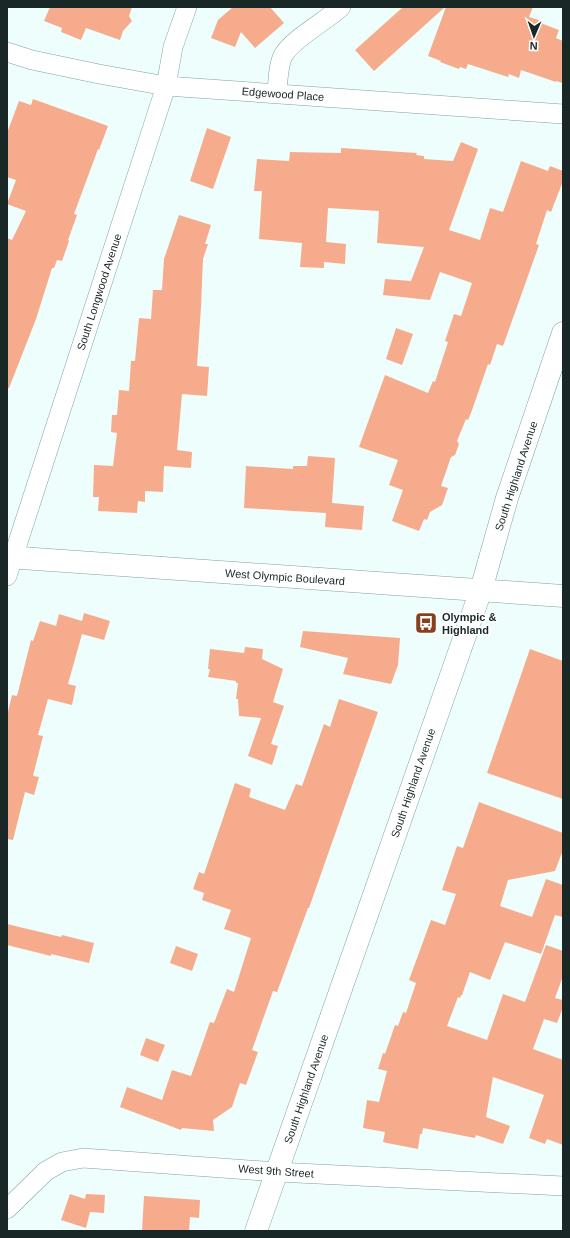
<svg xmlns="http://www.w3.org/2000/svg" width="570" height="1238" font-family="Helvetica,sans-serif">
  <style>
    .building { fill: #f6ac8c }
    .lines { fill: none; stroke-linecap: round; stroke-linejoin: round }
    .minor-casing { stroke: #7da3a1; stroke-width: 20 }
    .secondary-casing { stroke: #7da3a1; stroke-width: 23 }
    .primary-casing { stroke: #7da3a1; stroke-width: 23 }
    .minor { stroke: #fff; stroke-width: 19 }
    .secondary { stroke: #fff; stroke-width: 22 }
    .primary { stroke: #fff; stroke-width: 22 }
    .labels { text-anchor: middle; stroke-width: 4; stroke-linejoin: round; paint-order: stroke }
    .street-label { font-size: 11px; fill: #192827; stroke: #fff }
    .poi-label { font-size: 11px; font-weight: bold; fill: #192827; stroke: #fff; text-anchor: start }
  </style>
  <rect width="100%" height="100%" fill="#eefefd"/>
  <path class="building" d="M 50,7 L 132,7 L 129,16 L 132,21 L 123,31 L 120,40 L 86,28 L 81,40 L 61,32 L 62,28 L 44,21 Z
    M 233,7 L 270,7 L 284,23 L 255,48 L 241,32 L 235,47 L 211,38 L 218,20 Z
    M 403,7 L 445,7 L 374,71 L 355,50 Z
    M 446,7 L 533,7 L 529,17 L 539,20 L 538,22 L 559,30 L 556,38 L 563,41 L 563,83 L 556,81 L 556,82 L 521,70 L 519,78 L 509,74 L 508,77 L 468,64 L 466,69 L 460,67 L 459,69 L 440,62 L 441,61 L 428,56 Z
    M 33,99 L 108,126 L 99,150 L 98,149 L 74,214 L 77,215 L 68,240 L 69,241 L 62,261 L 57,260 L 54,268 L 52,268 L 36,319 L 9,388 L 7,388 L 7,238 L 12,240 L 26,211 L 7,204 L 16,180 L 7,177 L 7,133 L 19,101 L 31,105 Z
    M 207,128 L 231,137 L 213,189 L 190,181 Z
    M 461,142 L 478,149 L 449,230 L 480,240 L 490,208 L 503,212 L 521,161 L 548,171 L 550,166 L 563,171 L 563,181 L 551,212 L 547,210 L 536,244 L 539,245 L 503,346 L 497,344 L 490,365 L 488,364 L 471,413 L 468,420 L 466,419 L 457,441 L 459,444 L 455,455 L 451,457 L 441,486 L 448,488 L 442,505 L 430,512 L 427,520 L 424,519 L 419,531 L 392,521 L 403,490 L 389,485 L 398,460 L 359,447 L 385,375 L 428,393 L 433,381 L 435,382 L 448,342 L 445,341 L 454,314 L 461,316 L 472,283 L 440,272 L 430,300 L 383,295 L 385,279 L 411,281 L 424,247 L 377,243 L 379,211 L 328,208 L 326,242 L 346,244 L 345,264 L 324,262 L 324,268 L 300,267 L 302,243 L 259,239 L 262,191 L 254,191 L 257,159 L 289,161 L 290,152 L 341,153 L 341,148 L 417,153 L 416,155 L 424,156 L 424,159 L 453,161 Z
    M 179,215 L 211,225 L 205,244 L 208,244 L 203,259 L 201,307 L 197,366 L 209,367 L 207,396 L 182,394 L 177,450 L 192,452 L 191,468 L 164,466 L 163,492 L 145,491 L 145,502 L 138,501 L 137,513 L 98,511 L 99,497 L 93,497 L 94,465 L 113,466 L 117,433 L 111,432 L 112,415 L 117,415 L 119,390 L 129,391 L 131,361 L 135,361 L 139,318 L 151,319 L 153,290 L 162,290 L 164,259 Z
    M 396,328 L 413,334 L 402,365 L 386,359 Z
    M 308,456 L 335,458 L 332,503 L 364,506 L 362,530 L 325,527 L 326,513 L 244,508 L 246,466 L 293,469 L 293,466 L 307,466 Z
    M 84,613 L 110,621 L 104,640 L 82,634 L 68,684 L 76,686 L 72,705 L 48,699 L 38,735 L 43,736 L 33,776 L 39,777 L 34,795 L 25,792 L 13,840 L 7,839 L 7,716 L 12,695 L 17,696 L 31,640 L 33,641 L 40,621 L 56,626 L 59,614 L 82,621 Z
    M 303,631 L 400,638 L 398,665 L 391,684 L 343,674 L 348,658 L 300,647 Z
    M 245,647 L 263,649 L 262,659 L 283,669 L 273,702 L 284,706 L 271,744 L 278,746 L 272,765 L 248,756 L 261,718 L 239,716 L 238,699 L 236,699 L 238,683 L 236,683 L 236,681 L 208,677 L 210,669 L 208,669 L 210,649 L 244,653 Z
    M 530,649 L 563,661 L 563,799 L 487,773 Z
    M 339,699 L 378,712 L 309,908 L 308,908 L 277,992 L 273,991 L 252,1050 L 258,1052 L 246,1085 L 240,1083 L 232,1107 L 213,1120 L 214,1131 L 182,1128 L 181,1130 L 120,1107 L 127,1087 L 162,1100 L 172,1070 L 191,1076 L 210,1022 L 214,1023 L 227,989 L 234,992 L 251,938 L 224,929 L 231,910 L 202,900 L 204,893 L 193,889 L 199,872 L 204,874 L 235,783 L 251,789 L 249,797 L 285,810 L 296,784 L 302,786 L 324,724 L 330,727 Z
    M 479,802 L 563,833 L 563,850 L 555,871 L 508,880 L 500,906 L 532,917 L 546,879 L 563,885 L 563,917 L 555,915 L 541,954 L 505,942 L 490,980 L 470,972 L 462,995 L 461,995 L 460,998 L 458,997 L 447,1026 L 487,1040 L 503,994 L 525,1002 L 546,945 L 563,951 L 563,976 L 555,998 L 563,1000 L 563,1007 L 557,1023 L 544,1019 L 533,1049 L 563,1060 L 563,1145 L 547,1139 L 545,1144 L 529,1138 L 544,1095 L 493,1077 L 486,1117 L 510,1126 L 503,1144 L 476,1135 L 475,1138 L 423,1128 L 422,1134 L 420,1134 L 418,1149 L 387,1143 L 383,1142 L 385,1132 L 363,1128 L 367,1100 L 379,1102 L 387,1071 L 378,1069 L 383,1053 L 385,1054 L 395,1025 L 398,1026 L 403,1012 L 406,1013 L 416,983 L 409,980 L 431,920 L 445,925 L 456,894 L 442,890 L 457,846 L 463,848 Z
    M 7,924 L 61,937 L 62,935 L 94,943 L 89,963 L 51,954 L 51,956 L 7,945 Z
    M 176,946 L 198,954 L 192,971 L 170,963 Z
    M 146,1038 L 165,1045 L 158,1062 L 140,1055 Z
    M 70,1194 L 85,1199 L 86,1194 L 105,1195 L 104,1213 L 90,1212 L 86,1228 L 61,1220 Z
    M 144,1196 L 200,1200 L 199,1218 L 190,1217 L 189,1231 L 142,1231 Z"/>
  <g class="lines">
    <g class="minor-casing">
      <path id="minor" d="M 7,52 L 32,60 L 99,74 L 166,86 L 563,114
        M 277,93 C 278,81 278,64 284,54 C 294,38 326,21 341,7
        M 7,576 L 166,86 L 173,47 L 187,7
        M 7,1209 L 46,1171 L 62,1162 L 83,1158 L 277,1172 L 563,1186"/>
    </g>
    <g class="secondary-casing">
      <path id="secondary" d="M 256,1231 L 481,590 L 507,498 L 563,333"/>
    </g>
    <g class="primary-casing">
      <path id="primary" d="M 7,557 L 563,596"/>
    </g>
    <use href="#minor" class="minor"/>
    <use href="#secondary" class="secondary"/>
    <use href="#primary" class="primary"/>
  </g>
  <defs>
    <g id="bus-square" transform="scale(1.15)"><rect x="-9" y="-9" width="18" height="18" rx="4" fill="#87401e" stroke="#fff"/><path d="M-5-6H5V4H4V6H2V4H-2V6H-4V4H-5ZM-3.5-4V0h7V-4ZM-3.5 1.2v1.5H-2V1.2ZM2 1.2v1.5H3.5V1.2Z" fill="#fff"/></g>
  </defs>
  <g fill-rule="evenodd">
    <use href="#bus-square" x="426" y="623"/>
  </g>
  <g class="labels">
    <g class="street-label">
      <text transform="translate(283 94) rotate(4)" y="4">Edgewood Place</text>
      <text transform="translate(99 292) rotate(-72)" y="4">South Longwood Avenue</text>
      <text transform="translate(516 476) rotate(-72)" y="4">South Highland Avenue</text>
      <text transform="translate(285 577) rotate(4)" y="4">West Olympic Boulevard</text>
      <text transform="translate(413 783) rotate(-71)" y="4">South Highland Avenue</text>
      <text transform="translate(306 1089) rotate(-71)" y="4">South Highland Avenue</text>
      <text transform="translate(276 1171) rotate(4)" y="4">West 9th Street</text>
    </g>
    <g class="poi-label">
      <text x="442" y="621">Olympic &amp;<tspan x="442" dy="13">Highland</tspan></text>
    </g>
  </g>
  <rect width="570" height="1238" fill="none" stroke="#192827" stroke-width="16"/>
  <g transform="translate(534 36) rotate(182)" stroke="#ffffff" stroke-width="3" paint-order="stroke">
  <path d="M0-3L7 15L0 10L-7 15Z" fill="#192827"/>
  <text y="-6" font-size="11" font-weight="bold" text-anchor="middle" fill="#192827">N</text>
  </g>
</svg>
